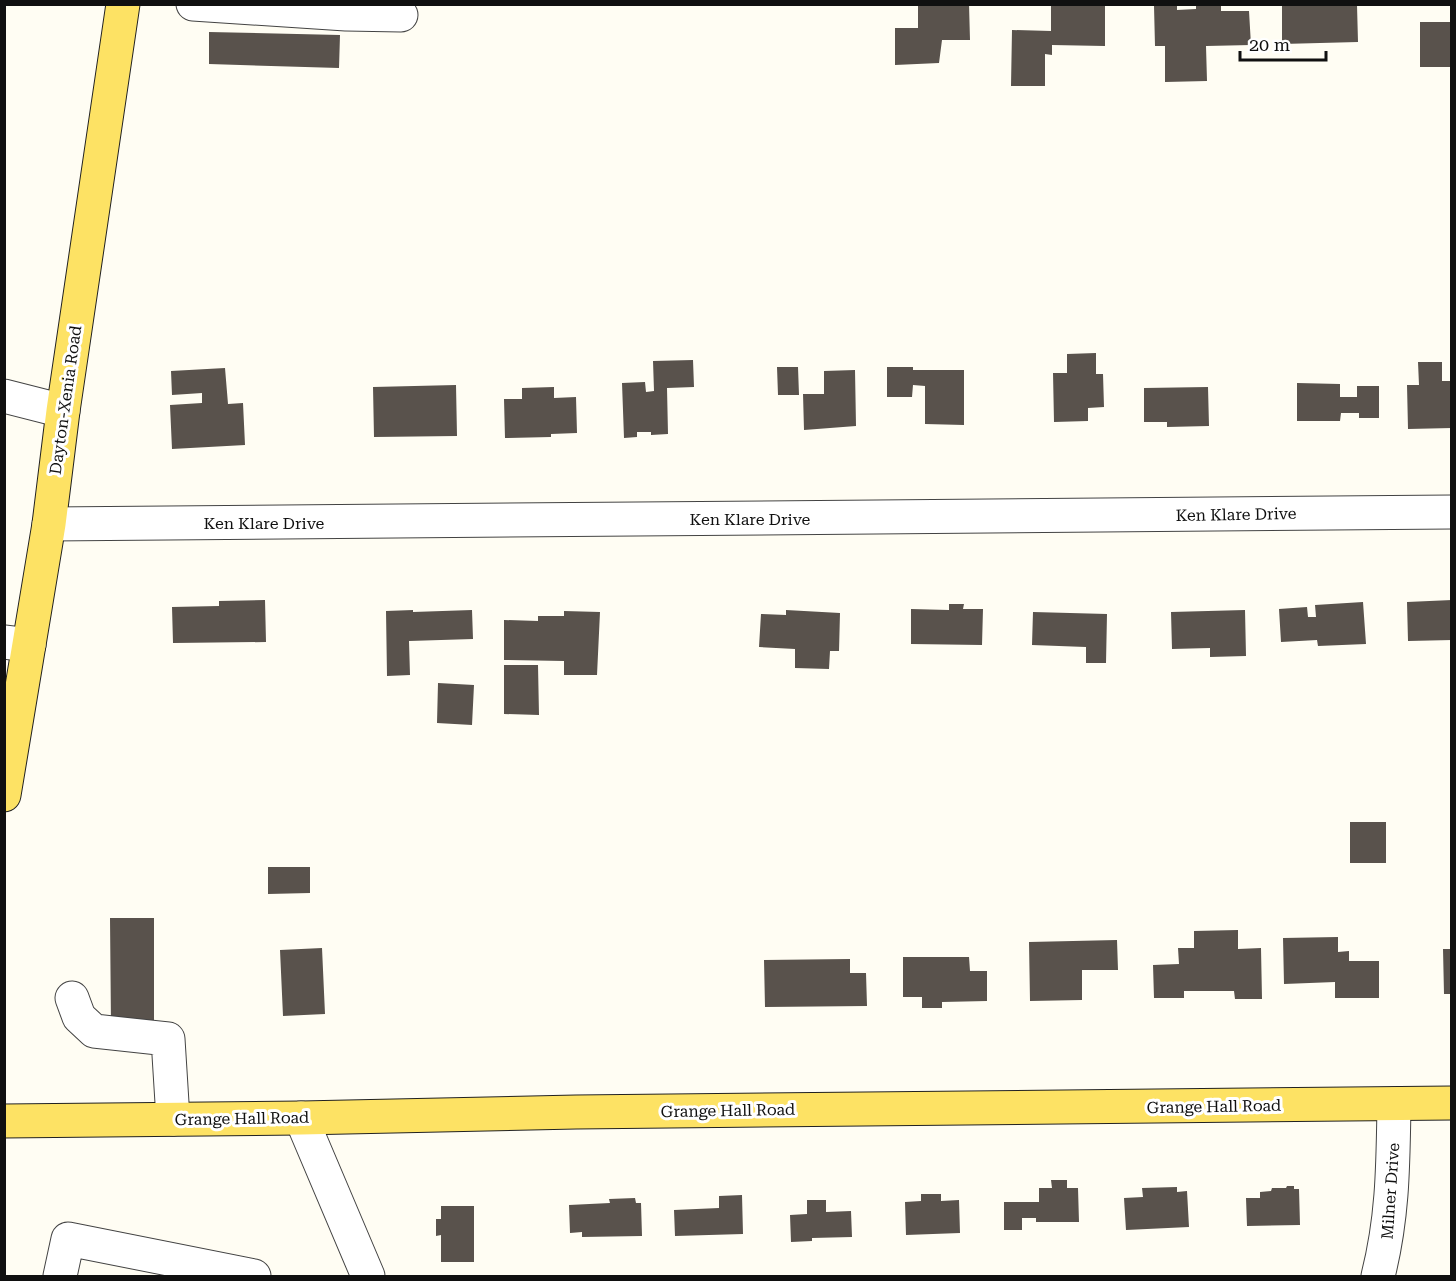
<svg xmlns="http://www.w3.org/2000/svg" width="1456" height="1281" font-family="'Roboto Serif',serif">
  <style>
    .building { fill: #59524c }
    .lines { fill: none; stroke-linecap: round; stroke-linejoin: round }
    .minor-casing { stroke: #434343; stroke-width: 35 }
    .major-casing { stroke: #212121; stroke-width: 35 }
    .minor { stroke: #fff; stroke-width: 33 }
    .major { stroke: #fde264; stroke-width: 33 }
    .labels { text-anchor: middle; stroke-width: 6; stroke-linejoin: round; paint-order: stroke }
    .street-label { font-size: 16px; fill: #101010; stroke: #fff }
  </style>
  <rect width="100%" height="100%" fill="#fffdf3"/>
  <path class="building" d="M 918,4 L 969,4 L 970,40 L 942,40 L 939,63 L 895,65 L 895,28 L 918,28 Z
    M 1051,4 L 1105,4 L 1105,46 L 1052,45 L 1052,55 L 1045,54 L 1045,86 L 1011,86 L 1012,30 L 1051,31 Z
    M 1196,4 L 1221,4 L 1221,11 L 1249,11 L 1251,45 L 1206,46 L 1207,81 L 1165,82 L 1165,46 L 1155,46 L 1154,6 L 1177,5 L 1177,10 L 1196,9 Z
    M 1282,5 L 1357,5 L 1358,42 L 1282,44 Z
    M 1420,22 L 1452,22 L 1452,67 L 1420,67 Z
    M 209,32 L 340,35 L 339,68 L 209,64 Z
    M 1096,353 L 1096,374 L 1103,374 L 1104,407 L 1088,408 L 1088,421 L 1054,422 L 1053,373 L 1067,373 L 1067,354 Z
    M 693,360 L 694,387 L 667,388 L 668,434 L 651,435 L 651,432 L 637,432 L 637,437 L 624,438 L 622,383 L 645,382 L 646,392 L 654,391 L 653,361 Z
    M 1418,362 L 1442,362 L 1442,381 L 1452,381 L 1452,428 L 1408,429 L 1407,385 L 1419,385 Z
    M 777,367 L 798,367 L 799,395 L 778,395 Z
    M 887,367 L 913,367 L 913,370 L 964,370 L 964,425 L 925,424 L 925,386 L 913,385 L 912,397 L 887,397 Z
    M 225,368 L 228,404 L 243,403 L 245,445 L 172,449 L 170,405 L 202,403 L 202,393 L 172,395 L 171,371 Z
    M 855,370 L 856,426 L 804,430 L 803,394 L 824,394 L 824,371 Z
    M 1297,383 L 1340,384 L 1340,397 L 1357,397 L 1357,386 L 1379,386 L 1379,418 L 1359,418 L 1359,413 L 1341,413 L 1340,421 L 1297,421 Z
    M 456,385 L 457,436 L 374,437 L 373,387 Z
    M 554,387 L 554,398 L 576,397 L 577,433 L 551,434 L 551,437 L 505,438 L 504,399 L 522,399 L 522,388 Z
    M 1208,387 L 1209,426 L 1167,427 L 1167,422 L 1144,422 L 1144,388 Z
    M 265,600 L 266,642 L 173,643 L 172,607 L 219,606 L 219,601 Z
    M 1452,600 L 1452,640 L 1408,641 L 1407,602 Z
    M 1363,602 L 1366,644 L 1318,646 L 1317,640 L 1281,642 L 1279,609 L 1307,607 L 1308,617 L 1316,617 L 1315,605 Z
    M 949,604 L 964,604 L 963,609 L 983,609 L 982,645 L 911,644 L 911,609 L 949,610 Z
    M 413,610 L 413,612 L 472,610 L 473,639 L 409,641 L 410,675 L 387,676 L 386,611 Z
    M 786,610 L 840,613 L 839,651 L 830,651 L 829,669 L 795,668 L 795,649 L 759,647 L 761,614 L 786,615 Z
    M 1245,610 L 1246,656 L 1210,657 L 1210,648 L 1172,649 L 1171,612 Z
    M 564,611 L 600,612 L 597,675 L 564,675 L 564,661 L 504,660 L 504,620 L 538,621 L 538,616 L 564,616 Z
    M 1033,612 L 1107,614 L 1106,663 L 1086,663 L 1086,647 L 1032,645 Z
    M 504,665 L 538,665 L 539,715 L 504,714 Z
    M 438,683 L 474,685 L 472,725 L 437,723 Z
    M 1350,822 L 1386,822 L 1386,863 L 1350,863 Z
    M 268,867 L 310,867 L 310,893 L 268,894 Z
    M 110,918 L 154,918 L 154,1025 L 111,1025 Z
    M 1238,930 L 1238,949 L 1261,948 L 1262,999 L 1235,999 L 1234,991 L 1184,991 L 1184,998 L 1154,998 L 1153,965 L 1179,964 L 1178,948 L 1194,948 L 1194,931 Z
    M 1338,937 L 1338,952 L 1349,951 L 1349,961 L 1379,961 L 1379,998 L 1335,998 L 1335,982 L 1284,984 L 1283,938 Z
    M 1117,940 L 1118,970 L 1082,970 L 1082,1000 L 1030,1001 L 1029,942 Z
    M 322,948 L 325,1014 L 283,1016 L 280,950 Z
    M 1443,949 L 1452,949 L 1452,994 L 1444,994 Z
    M 903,957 L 969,957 L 970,971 L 987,971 L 987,1001 L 942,1002 L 942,1008 L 922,1008 L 922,997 L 903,997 Z
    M 850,959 L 850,973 L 866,973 L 867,1006 L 765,1007 L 764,960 Z
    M 1051,1180 L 1067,1180 L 1067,1188 L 1078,1188 L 1079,1222 L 1036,1222 L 1036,1218 L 1022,1218 L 1022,1230 L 1004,1230 L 1004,1202 L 1039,1202 L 1039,1188 L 1052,1188 Z
    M 1287,1186 L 1294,1186 L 1294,1189 L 1299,1189 L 1300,1225 L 1247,1226 L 1246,1198 L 1260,1198 L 1260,1192 L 1271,1191 L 1272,1188 L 1286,1188 Z
    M 1177,1187 L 1177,1192 L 1187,1191 L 1189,1227 L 1126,1230 L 1124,1198 L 1143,1197 L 1142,1188 Z
    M 921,1194 L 941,1194 L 941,1201 L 959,1200 L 960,1233 L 906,1235 L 905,1202 L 921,1201 Z
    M 742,1195 L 743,1234 L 675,1236 L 674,1210 L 719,1208 L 719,1196 Z
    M 635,1198 L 636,1203 L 641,1203 L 642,1236 L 582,1237 L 582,1232 L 570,1233 L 569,1205 L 610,1203 L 609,1199 Z
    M 807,1200 L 826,1200 L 826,1212 L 851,1211 L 852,1237 L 812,1238 L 812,1241 L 791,1242 L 790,1215 L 807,1214 Z
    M 441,1206 L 474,1206 L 474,1262 L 441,1262 L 441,1235 L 436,1236 L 436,1219 L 441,1219 Z"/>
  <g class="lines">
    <g class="minor-casing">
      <path id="minor" d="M 193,4 L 346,14 L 401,15
        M 4,396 L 63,411
        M 49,524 L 1452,512
        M 4,642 L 29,645
        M 72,998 L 79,1017 L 94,1031 L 168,1039 L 173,1119
        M 301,1118 L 368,1276
        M 60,1276 L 68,1239 L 254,1276
        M 1378,1276 C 1393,1217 1393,1165 1394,1104"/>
    </g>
    <g class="major-casing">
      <path id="major" d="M 4,795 L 49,524 L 63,411 L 123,4
        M 4,1121 L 301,1118 L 576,1112 L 1452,1103"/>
    </g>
    <use href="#minor" class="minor"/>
    <use href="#major" class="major"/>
  </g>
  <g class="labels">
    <g class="street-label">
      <text transform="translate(65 400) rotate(-82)" y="6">Dayton-Xenia Road</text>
      <text transform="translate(1236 514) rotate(-1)" y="6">Ken Klare Drive</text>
      <text x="750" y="525">Ken Klare Drive</text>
      <text x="264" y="529">Ken Klare Drive</text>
      <text transform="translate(1214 1106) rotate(-1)" y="6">Grange Hall Road</text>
      <text transform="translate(728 1110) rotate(-1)" y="6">Grange Hall Road</text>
      <text transform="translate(242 1118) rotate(-1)" y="6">Grange Hall Road</text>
      <text transform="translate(1390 1191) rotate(-86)" y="6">Milner Drive</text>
    </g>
  </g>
  <rect width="1456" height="1281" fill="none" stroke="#101010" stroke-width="12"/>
  <path d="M1240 51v9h86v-9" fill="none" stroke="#101010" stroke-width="3"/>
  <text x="1249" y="51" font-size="18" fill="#101010" stroke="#ffffff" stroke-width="4.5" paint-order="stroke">20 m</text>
</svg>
